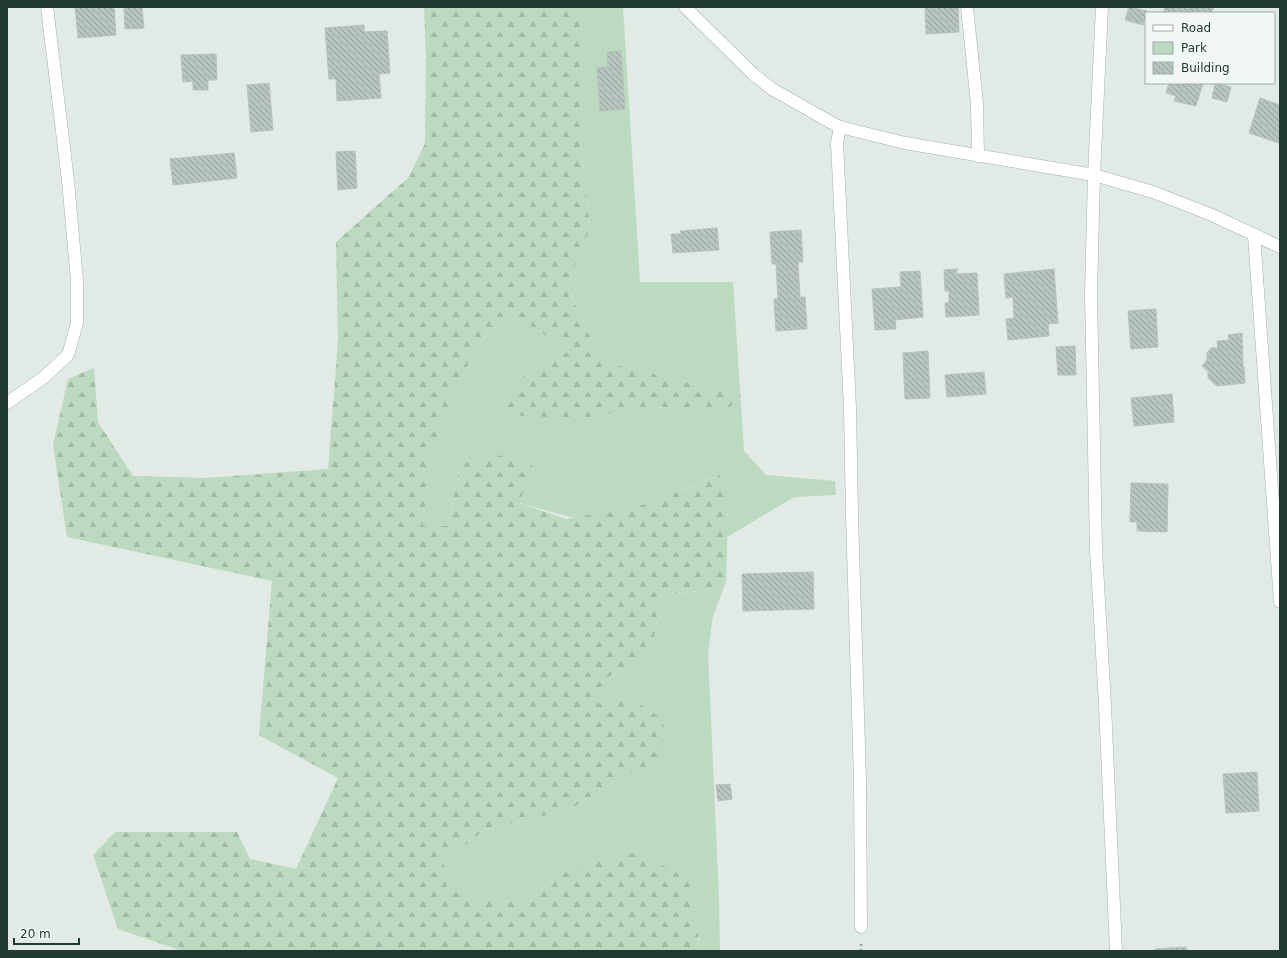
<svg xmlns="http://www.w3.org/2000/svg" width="1287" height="958" font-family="'DejaVu Sans',sans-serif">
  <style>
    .green { fill: #bcdac0 }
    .forest { fill: url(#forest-firs) }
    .building { fill: url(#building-back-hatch); stroke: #b4c3bb }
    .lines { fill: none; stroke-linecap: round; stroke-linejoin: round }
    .service-casing { stroke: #a4b2ab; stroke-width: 13 }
    .minor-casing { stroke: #a4b2ab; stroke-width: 13 }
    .path { stroke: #84ab9a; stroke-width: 2.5; stroke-dasharray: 2 3; stroke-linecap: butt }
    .service { stroke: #fff; stroke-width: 12 }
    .minor { stroke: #fff; stroke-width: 12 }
  </style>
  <defs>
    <pattern id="forest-firs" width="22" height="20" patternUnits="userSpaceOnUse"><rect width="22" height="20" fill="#bcdac0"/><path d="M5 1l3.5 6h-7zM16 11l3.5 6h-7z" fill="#a1bca5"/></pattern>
    <pattern id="building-back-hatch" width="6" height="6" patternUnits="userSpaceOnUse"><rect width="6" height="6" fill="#b7c5be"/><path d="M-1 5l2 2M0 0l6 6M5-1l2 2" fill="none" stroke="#94a19b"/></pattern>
  </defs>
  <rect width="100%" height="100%" fill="#e1eae5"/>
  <path class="green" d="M 580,7 L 623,7 L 640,282 L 733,282 L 744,451 L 766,475 L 835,481 L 836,495 L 794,497 L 727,537 L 728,518 L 719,475 L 647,504 L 574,518 L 519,503 L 460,465 L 448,526 L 423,526 L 429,463 L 453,392 L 487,331 L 519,318 L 569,351 L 517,380 L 581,418 L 653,407 L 726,411 L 740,396 L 601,361 L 567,286 L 590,227 L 580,131 Z
    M 726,582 L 713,616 L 708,654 L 719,898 L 720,951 L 699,951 L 698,935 L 687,876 L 561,871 L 530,902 L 482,899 L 447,890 L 444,861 L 486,829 L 543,816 L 574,807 L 615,781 L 588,705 L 608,677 L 652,651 L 661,594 L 704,591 Z"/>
  <path class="forest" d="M 424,7 L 580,7 L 580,131 L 590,228 L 567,286 L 601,361 L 741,396 L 726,411 L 653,407 L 581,418 L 502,415 L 517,380 L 569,351 L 519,318 L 487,331 L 453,392 L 429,463 L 423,526 L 448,526 L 460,465 L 494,454 L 533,466 L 519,503 L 566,519 L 647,504 L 720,475 L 728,518 L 726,582 L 704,591 L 661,594 L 652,651 L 608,677 L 588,705 L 631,698 L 664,720 L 662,759 L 615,781 L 574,807 L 543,816 L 486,829 L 444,861 L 447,889 L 482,899 L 530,902 L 561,871 L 633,853 L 688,876 L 698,935 L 699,951 L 387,951 L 381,949 L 381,951 L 182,951 L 118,929 L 93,855 L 115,832 L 237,832 L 250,859 L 296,869 L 338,778 L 259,735 L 272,581 L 67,537 L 53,445 L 68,379 L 94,368 L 98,422 L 133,476 L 206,478 L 328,469 L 338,341 L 336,242 L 409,177 L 425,143 L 426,57 Z"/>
  <path class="building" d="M 75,7 L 114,7 L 116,35 L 78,38 Z
    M 124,7 L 142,7 L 144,28 L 125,29 Z
    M 958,7 L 959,32 L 926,34 L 925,8 Z
    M 1129,7 L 1147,11 L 1143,25 L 1125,20 Z
    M 1165,7 L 1214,7 L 1211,13 L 1163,13 Z
    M 364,25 L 364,32 L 387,31 L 390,73 L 379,74 L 381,98 L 337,101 L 336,79 L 329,79 L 325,28 Z
    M 621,51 L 625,109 L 600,111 L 597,68 L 608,67 L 607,52 Z
    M 216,54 L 217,80 L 208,80 L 208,90 L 193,90 L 193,81 L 183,82 L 181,55 Z
    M 269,83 L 273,130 L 251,132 L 247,85 Z
    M 1169,83 L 1203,83 L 1196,106 L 1174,101 L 1176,96 L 1166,93 Z
    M 1215,83 L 1231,87 L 1227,102 L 1212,98 Z
    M 1260,98 L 1280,105 L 1280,139 L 1279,143 L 1249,133 Z
    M 355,151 L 357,188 L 338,190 L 336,152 Z
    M 234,153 L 237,178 L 173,185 L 170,159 Z
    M 717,228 L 719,250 L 673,253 L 671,234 L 681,234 L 680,231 Z
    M 801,230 L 803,262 L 798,262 L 800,297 L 805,297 L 807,329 L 776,331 L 774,299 L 778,299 L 776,264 L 772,264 L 770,232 Z
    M 958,269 L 958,270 L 956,271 L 957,274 L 977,273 L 979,315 L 946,317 L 945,303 L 949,303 L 949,291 L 945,291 L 944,270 Z
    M 1054,269 L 1058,323 L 1048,324 L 1049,336 L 1008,340 L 1006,319 L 1014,318 L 1013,297 L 1006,298 L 1004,274 Z
    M 920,271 L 923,317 L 895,320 L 896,329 L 875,330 L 872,289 L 901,287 L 900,272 Z
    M 1156,309 L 1158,347 L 1131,349 L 1128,311 Z
    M 1242,333 L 1243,367 L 1244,367 L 1245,383 L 1217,386 L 1208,378 L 1208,371 L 1202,366 L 1207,360 L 1207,353 L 1211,348 L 1218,348 L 1217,341 L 1229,340 L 1228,335 Z
    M 1075,346 L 1076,375 L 1058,375 L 1056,347 Z
    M 928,351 L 930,398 L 905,399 L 903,353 Z
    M 984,372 L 986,394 L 947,397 L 945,375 Z
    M 1172,394 L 1174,422 L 1134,426 L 1131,398 Z
    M 1131,483 L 1168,484 L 1167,532 L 1137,531 L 1137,522 L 1130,522 Z
    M 813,572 L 814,609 L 743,611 L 742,574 Z
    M 1257,772 L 1259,811 L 1226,813 L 1223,774 Z
    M 730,784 L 732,799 L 718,801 L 716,785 Z
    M 1186,947 L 1187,951 L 1155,951 L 1155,949 Z"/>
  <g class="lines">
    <g class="service-casing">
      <path id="service" d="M 967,7 L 977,104 L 978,156
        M 1102,7 L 1094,175 L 1091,294 L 1096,549 L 1105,705 L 1116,951
        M 840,127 L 837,143 L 850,408 L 852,515 L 860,780 L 861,927
        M 1254,235 L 1280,602"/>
    </g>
    <g class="minor-casing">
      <path id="minor" d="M 685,7 L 753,74 L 772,89 L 832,123 L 840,127 L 905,143 L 1094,175 L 1153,192 L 1212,215 L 1280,247
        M 7,403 L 43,378 L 68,355 L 77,323 L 77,281 L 68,181 L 47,7"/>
    </g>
    <path class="path" d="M 861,951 L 861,943"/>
    <use href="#service" class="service"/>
    <use href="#minor" class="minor"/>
  </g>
  <rect width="1287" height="958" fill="none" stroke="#233a31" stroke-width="16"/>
  <rect x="1145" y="12" width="130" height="72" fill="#f1f7f4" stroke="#9faba6"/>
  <rect x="1153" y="25" width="20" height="6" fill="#ffffff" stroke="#9faba6"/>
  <text x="1181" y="32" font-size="12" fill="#233a31">Road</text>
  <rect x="1153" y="42" width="20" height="12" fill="#bcdac0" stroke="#9faba6"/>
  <text x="1181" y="52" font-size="12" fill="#233a31">Park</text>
  <rect x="1153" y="62" width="20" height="12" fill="url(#building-back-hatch)" stroke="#9faba6"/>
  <text x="1181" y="72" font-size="12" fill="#233a31">Building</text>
  <path d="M14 938v6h65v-6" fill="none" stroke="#233a31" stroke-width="2"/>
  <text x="20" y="938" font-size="12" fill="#233a31" stroke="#f1f7f4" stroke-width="3" paint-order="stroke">20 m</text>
</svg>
